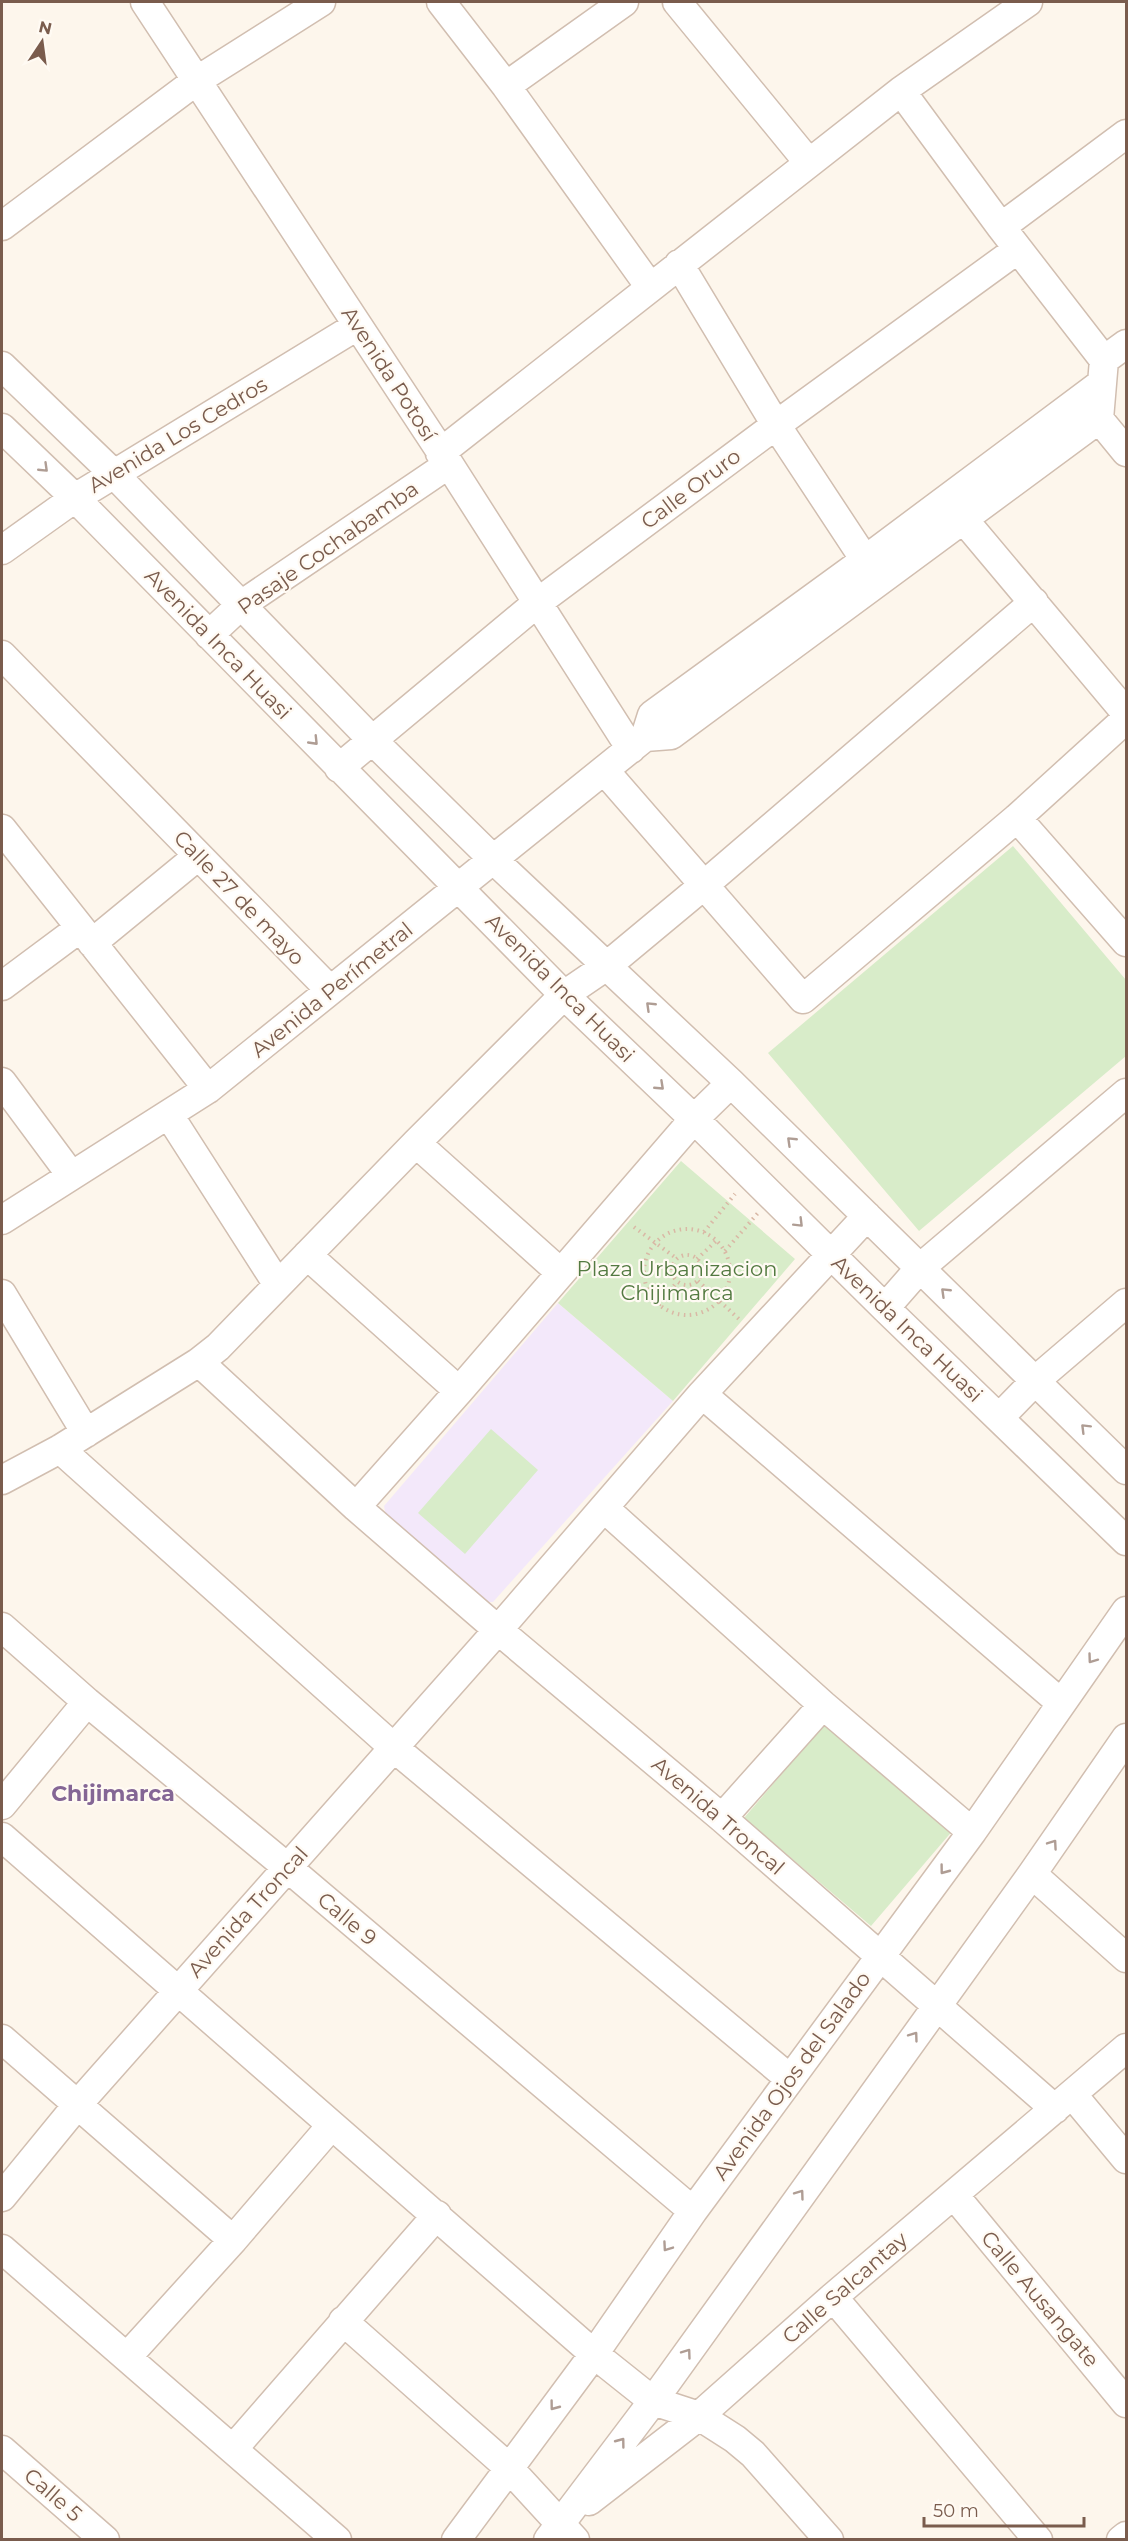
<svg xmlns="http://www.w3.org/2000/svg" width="1128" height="2541" font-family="Montserrat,sans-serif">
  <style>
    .education { fill: #f3e8fa }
    .green { fill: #d8ecc9 }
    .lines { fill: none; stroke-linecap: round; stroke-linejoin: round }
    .minor-casing { stroke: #d1beb0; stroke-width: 31 }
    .path { stroke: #d9b8a5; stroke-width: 4; stroke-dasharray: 1.5 4.5; stroke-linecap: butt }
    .minor { stroke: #fff; stroke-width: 28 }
    .oneway { stroke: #af9d94 }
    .labels { text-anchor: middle; stroke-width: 4.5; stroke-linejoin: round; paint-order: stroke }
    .street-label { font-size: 21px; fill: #7a5c4d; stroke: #fffaf3 }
    .park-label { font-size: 21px; fill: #537a41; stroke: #fffaf3 }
    .neighbourhood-label { font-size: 22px; font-weight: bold; fill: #846695; stroke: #fffaf3 }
  </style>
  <rect width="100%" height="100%" fill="#fdf6ec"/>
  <path class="education" d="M 558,1303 L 673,1401 L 493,1602 L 479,1602 L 387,1522 L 384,1506 Z"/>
  <path class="green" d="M 1013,846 L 1126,980 L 1126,1056 L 919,1231 L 768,1053 Z
    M 681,1161 L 795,1259 L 673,1401 L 558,1303 Z
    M 491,1429 L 538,1470 L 465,1554 L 418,1513 Z
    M 827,1721 L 954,1829 L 871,1926 L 744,1818 Z"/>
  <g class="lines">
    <g class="minor-casing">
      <path id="minor" d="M 145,2 L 449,464 L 631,749
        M 441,2 L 506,86 L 650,287
        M 677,2 L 809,163
        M 506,86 L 624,2
        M 901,91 L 1001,227 L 1104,360 L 1099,419 L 1126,452
        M 2,226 L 196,81 L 321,2
        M 1001,227 L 1126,134
        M 679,264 L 776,425 L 865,560
        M 1104,360 L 1126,344
        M 2,366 L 114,474 L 372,740 L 493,859 L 731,1083 L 1126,1470
        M 2,428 L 75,498 L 564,995 L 694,1119 L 885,1308 L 1126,1541
        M 440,453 L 901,91 L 1028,2
        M 964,520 L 1126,713
        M 2,550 L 75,498 L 357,326
        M 209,635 L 241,605 L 449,464
        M 2,655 L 330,990
        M 645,737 L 652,715 L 865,560 L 1102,383
        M 645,737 L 671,735 L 1099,419
        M 339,768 L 537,603 L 776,425 L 1018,249
        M 604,770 L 803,999 L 1017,818 L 1126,719
        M 1017,818 L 1126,942
        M 2,829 L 208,1089
        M 92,943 L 198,856
        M 2,986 L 80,928
        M 2,1082 L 71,1175
        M 169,1115 L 278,1285
        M 416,1143 L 561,1273
        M 2,1220 L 208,1089 L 645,737
        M 307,1255 L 459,1391
        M 2,1294 L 86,1433
        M 885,1308 L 920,1268 L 1126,1093
        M 199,1362 L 356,1507 L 498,1630 L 722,1818 L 1055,2109
        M 702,1394 L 1061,1703
        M 999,1418 L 1036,1380 L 1126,1303
        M 60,1449 L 393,1747 L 789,2078
        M 2,1480 L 60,1449 L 199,1362 L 218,1347 L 416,1143 L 564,995 L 608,965 L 703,886 L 1034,602
        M 356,1507 L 459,1391 L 694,1119 L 731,1083
        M 604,1508 L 823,1705 L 972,1832
        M 2,1627 L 87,1702 L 288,1868 L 693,2211
        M 2,1805 L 87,1702
        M 722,1818 L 823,1705
        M 2,1837 L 594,2354 L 653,2401 L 699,2416 L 735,2439 L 753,2454 L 829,2540
        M 1032,1874 L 1126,1958
        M 2,2039 L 233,2240
        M 1072,2094 L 1126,2159
        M 954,2195 L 1126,2403
        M 2,2197 L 78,2104 L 498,1630 L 702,1394 L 867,1216
        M 2,2249 L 337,2540
        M 833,2297 L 1038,2540
        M 343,2321 L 508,2467 L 575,2540
        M 127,2357 L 233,2240 L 331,2126
        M 233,2449 L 437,2215
        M 2,2450 L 105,2540
        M 589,2501 L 699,2416 L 833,2297 L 1126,2048
        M 456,2540 L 594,2354 L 693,2211 L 972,1832 L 1126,1611
        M 548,2540 L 653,2401 L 1032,1874 L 1126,1738
        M 1121,2540 L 1126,2536"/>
    </g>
    <path class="path" d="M 634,1227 L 676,1258
      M644 1272a43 43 0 1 1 86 0a43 43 0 1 1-86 0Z
      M 704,1232 L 735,1194
      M 725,1251 L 758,1213
      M672 1270a15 15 0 1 1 30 0a15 15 0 1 1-30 0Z
      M 697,1259 L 716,1241
      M 698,1281 L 740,1320
      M 659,1305 L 677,1282"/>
    <use href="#minor" class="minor"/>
  </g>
  <defs><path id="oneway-chevron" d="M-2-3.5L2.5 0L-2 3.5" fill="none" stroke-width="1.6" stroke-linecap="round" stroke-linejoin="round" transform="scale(1.5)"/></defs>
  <g class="oneway">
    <use href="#oneway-chevron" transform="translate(44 468) rotate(44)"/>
    <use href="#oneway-chevron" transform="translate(314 741) rotate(46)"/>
    <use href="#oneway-chevron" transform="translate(650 1006) rotate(-136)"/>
    <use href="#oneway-chevron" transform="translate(660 1086) rotate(43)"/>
    <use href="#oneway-chevron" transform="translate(791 1141) rotate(-136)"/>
    <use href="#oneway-chevron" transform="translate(799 1223) rotate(45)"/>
    <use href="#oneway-chevron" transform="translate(945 1292) rotate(-136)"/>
    <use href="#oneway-chevron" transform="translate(1085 1428) rotate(-135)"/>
    <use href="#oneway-chevron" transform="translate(1092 1659) rotate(126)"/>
    <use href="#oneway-chevron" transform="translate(1053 1844) rotate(-55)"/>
    <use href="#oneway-chevron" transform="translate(944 1870) rotate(127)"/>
    <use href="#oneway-chevron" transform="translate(914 2036) rotate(-54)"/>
    <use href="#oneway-chevron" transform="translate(800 2194) rotate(-54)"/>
    <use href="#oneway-chevron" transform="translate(667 2247) rotate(125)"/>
    <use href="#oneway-chevron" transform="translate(687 2353) rotate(-54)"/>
    <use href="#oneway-chevron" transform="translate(554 2406) rotate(127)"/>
    <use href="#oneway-chevron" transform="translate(621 2442) rotate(-53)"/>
  </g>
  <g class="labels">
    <g class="street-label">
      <text transform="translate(389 374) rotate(57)" y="7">Avenida Potosí</text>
      <text transform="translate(178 435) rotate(-31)" y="7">Avenida Los Cedros</text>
      <text transform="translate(691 489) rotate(-37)" y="7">Calle Oruro</text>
      <text transform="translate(328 548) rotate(-35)" y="7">Pasaje Cochabamba</text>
      <text transform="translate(218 644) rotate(46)" y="7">Avenida Inca Huasi</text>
      <text transform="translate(239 898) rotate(46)" y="7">Calle 27 de mayo</text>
      <text transform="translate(560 988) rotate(45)" y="7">Avenida Inca Huasi</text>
      <text transform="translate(332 990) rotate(-39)" y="7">Avenida Perímetral</text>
      <text transform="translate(907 1329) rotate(44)" y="7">Avenida Inca Huasi</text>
      <text transform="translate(718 1816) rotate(41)" y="7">Avenida Troncal</text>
      <text transform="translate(248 1912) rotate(-48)" y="7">Avenida Troncal</text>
      <text transform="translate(347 1919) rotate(40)" y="7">Calle 9</text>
      <text transform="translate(792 2076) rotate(-54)" y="7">Avenida Ojos del Salado</text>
      <text transform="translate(845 2288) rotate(-41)" y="7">Calle Salcantay</text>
      <text transform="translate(1040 2299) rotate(50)" y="7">Calle Ausangate</text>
      <text transform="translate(53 2495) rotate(41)" y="7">Calle 5</text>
    </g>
    <g class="park-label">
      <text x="677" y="1276">Plaza Urbanizacion<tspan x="677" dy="24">Chijimarca</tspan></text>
    </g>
    <g class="neighbourhood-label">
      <text x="113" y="1801">Chijimarca</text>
    </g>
  </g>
  <rect width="1128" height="2541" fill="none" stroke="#7a5c4d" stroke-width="6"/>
  <g transform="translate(42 42) rotate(13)" stroke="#fffaf3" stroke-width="4.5" paint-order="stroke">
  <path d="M0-4.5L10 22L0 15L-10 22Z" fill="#7a5c4d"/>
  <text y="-9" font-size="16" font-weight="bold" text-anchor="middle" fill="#7a5c4d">N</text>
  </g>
  <path d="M924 2517v9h160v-9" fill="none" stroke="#7a5c4d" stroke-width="3"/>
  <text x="933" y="2517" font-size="18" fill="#7a5c4d" stroke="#fffaf3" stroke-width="4.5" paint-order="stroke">50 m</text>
</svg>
